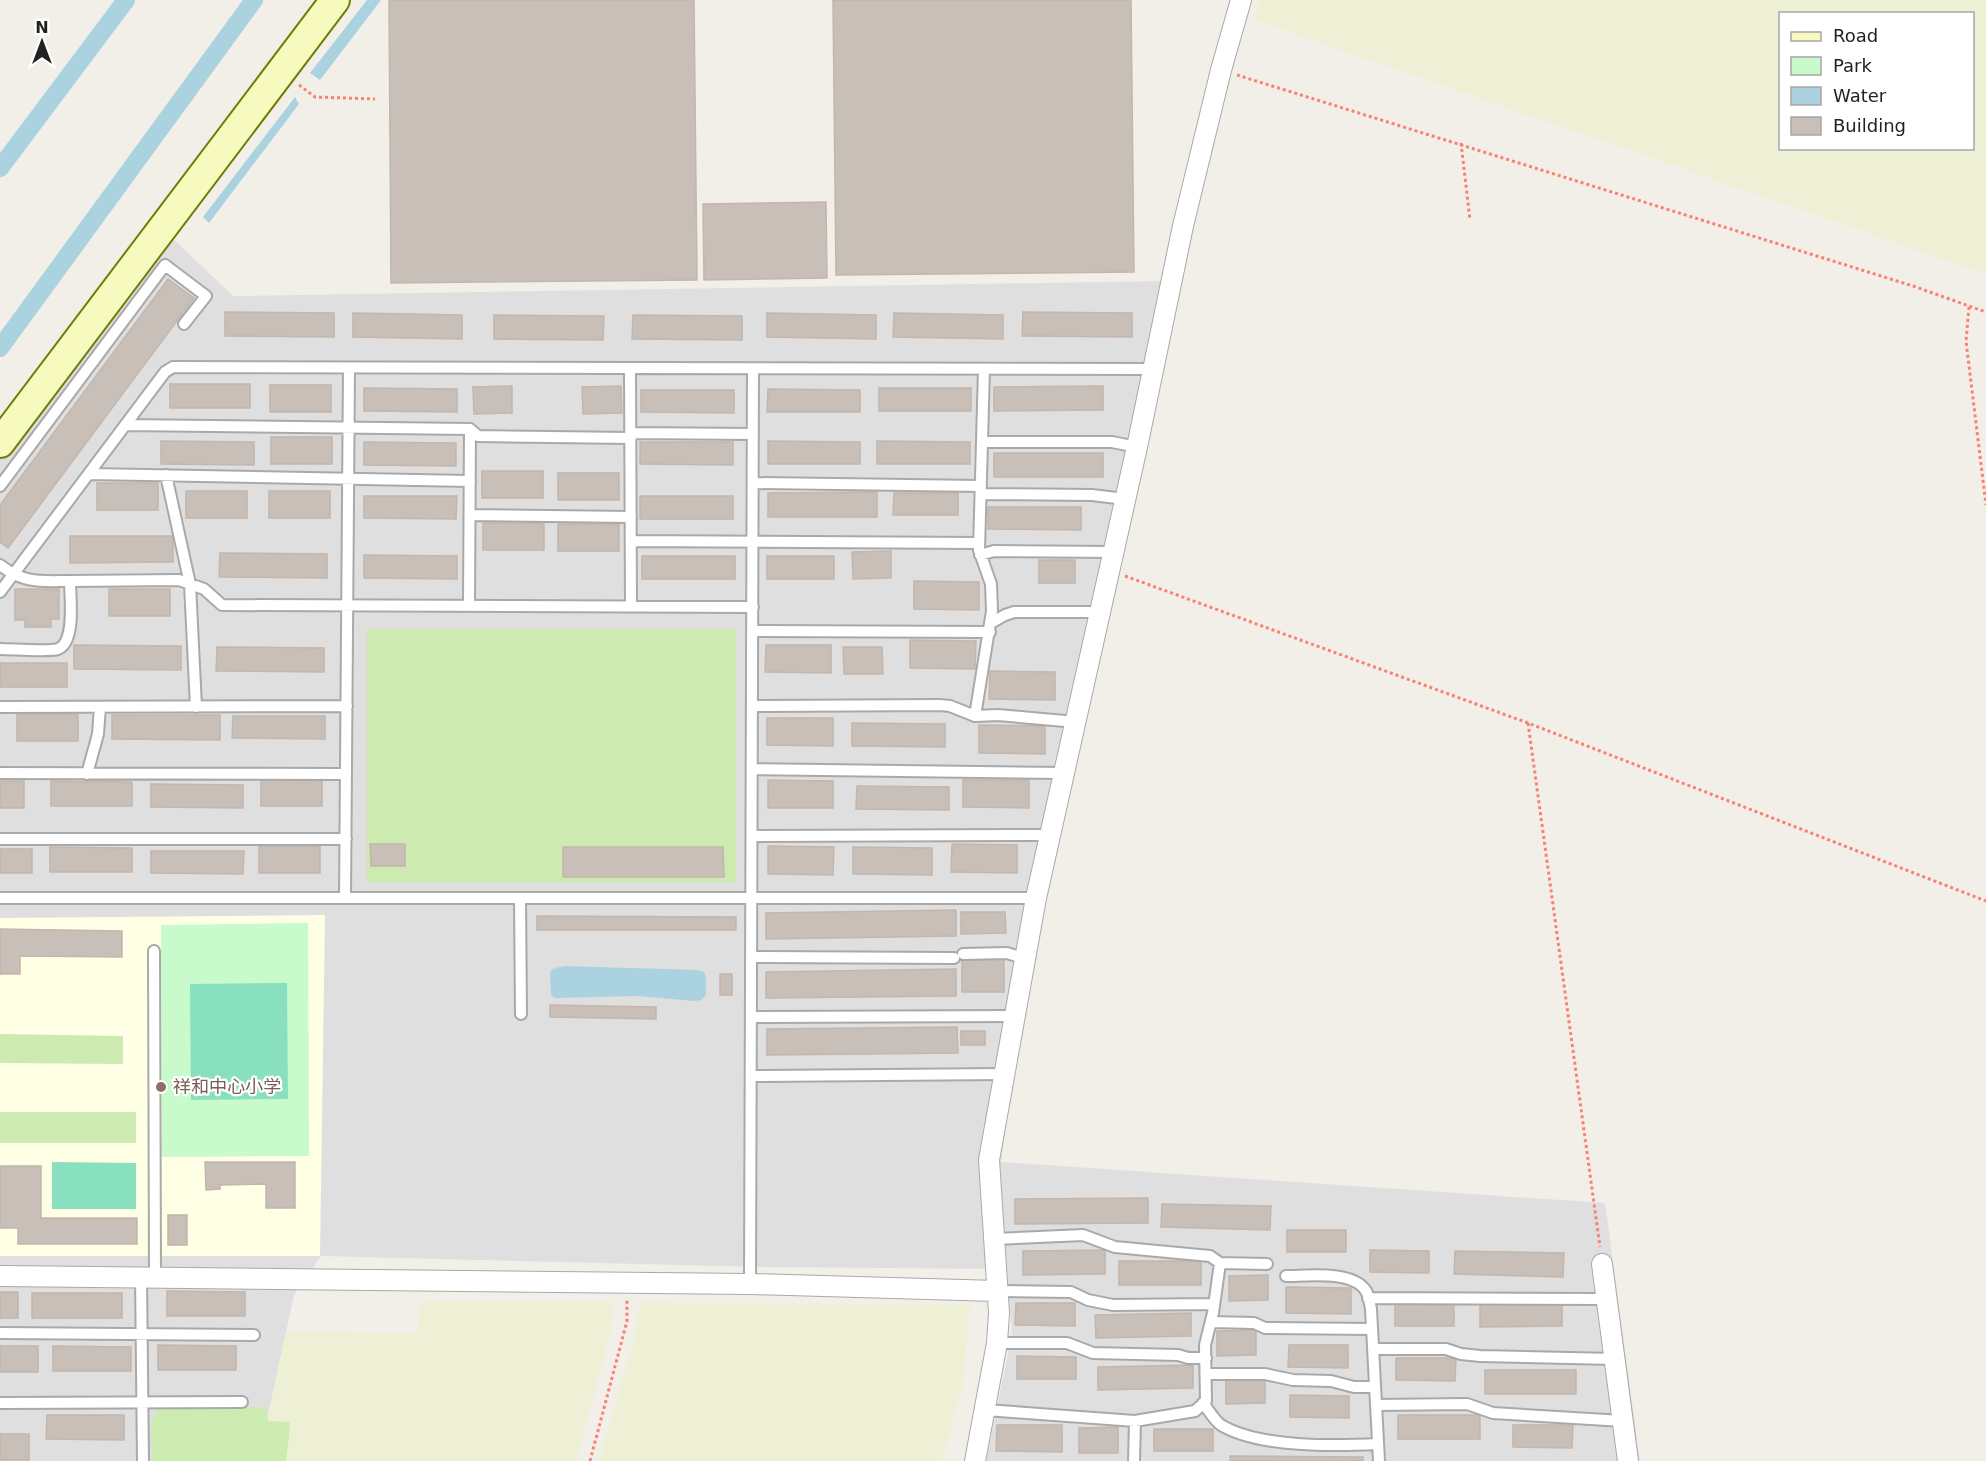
<svg xmlns="http://www.w3.org/2000/svg" width="1986" height="1461" font-family="'DejaVu Sans','Noto Sans SC',sans-serif">
  <style>
    .residential { fill: #e0dfdf }
    .education { fill: #ffffe5 }
    .farmland { fill: #eef0d5; fill-rule: evenodd }
    .grass { fill: #cdebb0 }
    .park { fill: #c8facc }
    .pitch { fill: #88e0be }
    .water { fill: #aad3df }
    .lines { fill: none; stroke-linecap: round; stroke-linejoin: round }
    .canal { stroke: #aad3df; stroke-width: 18 }
    .building { fill: #c7bfb8; stroke: #c4b6ab; stroke-width: 1.5 }
    .lane-casing { stroke: #a9a9a9; stroke-width: 14 }
    .street-casing { stroke: #a9a9a9; stroke-width: 22 }
    .secondary-casing { stroke: #707d05; stroke-width: 32 }
    .path { stroke: #fa8072; stroke-width: 3; stroke-dasharray: 3 3; stroke-linecap: butt }
    .lane { stroke: #fff; stroke-width: 10 }
    .street { stroke: #fff; stroke-width: 20 }
    .secondary { stroke: #f7fabf; stroke-width: 28 }
    .education-dot { fill: #8d6e63; stroke: #fff; stroke-width: 2 }
    .labels { text-anchor: middle; stroke-width: 4.5; stroke-linejoin: round; paint-order: stroke }
    .education-label { font-size: 18px; fill: #785e54; stroke: #fff; text-anchor: start }
  </style>
  <rect width="100%" height="100%" fill="#f2efe9"/>
  <path class="residential" d="M 169,235 L 233,296 L 1164,281 L 1036,898 L 1001,1162 L 1605,1203 L 1640,1461 L 986,1461 L 1012,1335 L 1007,1269 L 762,1267 L 321,1256 L 294,1295 L 267,1420 L 286,1461 L 0,1461 L 0,453 Z"/>
  <path class="education" d="M 325,915 L 320,1256 L 0,1256 L 0,918 Z"/>
  <path class="farmland" d="M 1259,0 L 1986,0 L 1986,274 L 1254,20 ZM 1780,14 L 1972,14 L 1972,148 L 1780,148 Z
    M 419,1302 L 612,1302 L 611,1331 L 576,1461 L 286,1461 L 290,1429 L 267,1421 L 286,1332 L 418,1333 Z
    M 640,1302 L 970,1305 L 963,1384 L 942,1461 L 599,1461 L 634,1339 Z"/>
  <path class="grass" d="M 367,629 L 736,629 L 736,882 L 367,882 Z
    M 0,1034 L 123,1036 L 123,1064 L 0,1063 Z
    M 0,1112 L 136,1112 L 136,1143 L 0,1143 Z
    M 261,1407 L 266,1410 L 268,1421 L 289,1422 L 290,1429 L 286,1461 L 153,1461 C 152,1444 147,1422 159,1409 Z"/>
  <path class="park" d="M 308,923 L 309,1156 L 162,1157 L 161,925 Z"/>
  <path class="pitch" d="M 287,983 L 288,1099 L 191,1100 L 190,984 Z
    M 52,1162 L 136,1163 L 136,1209 L 52,1209 Z"/>
  <path class="water" d="M 367,0 L 381,0 L 320,80 L 310,73 Z
    M 295,97 L 299,104 L 209,223 L 203,217 Z
    M 564,966 L 698,970 L 704,972 L 706,977 L 706,995 L 701,1000 L 695,1001 L 637,996 L 555,998 L 551,995 L 550,973 L 552,969 Z"/>
  <g class="lines">
    <path class="canal" d="M 0,168 L 126,0
      M 0,348 L 254,0"/>
  </g>
  <path class="building" d="M 389,0 L 694,0 L 697,280 L 391,283 Z
    M 833,0 L 1131,0 L 1134,272 L 836,275 Z
    M 826,202 L 827,278 L 704,280 L 703,204 Z
    M 168,279 L 194,298 L 8,548 L 0,542 L 0,505 Z
    M 225,312 L 334,313 L 334,337 L 225,336 Z
    M 1023,312 L 1132,313 L 1132,337 L 1022,336 Z
    M 353,313 L 462,315 L 462,339 L 353,337 Z
    M 767,313 L 876,315 L 876,339 L 767,337 Z
    M 894,313 L 1003,315 L 1003,339 L 893,337 Z
    M 494,315 L 604,316 L 603,340 L 494,339 Z
    M 633,315 L 742,316 L 742,340 L 632,339 Z
    M 170,384 L 250,384 L 250,408 L 170,408 Z
    M 270,385 L 331,385 L 331,412 L 270,412 Z
    M 512,386 L 512,413 L 474,414 L 473,387 Z
    M 621,386 L 622,413 L 583,414 L 582,387 Z
    M 1103,386 L 1103,410 L 994,411 L 994,387 Z
    M 364,388 L 457,389 L 457,412 L 364,411 Z
    M 879,388 L 971,388 L 971,411 L 879,411 Z
    M 768,389 L 860,390 L 860,412 L 767,412 Z
    M 641,390 L 734,390 L 734,413 L 641,412 Z
    M 271,437 L 332,437 L 332,464 L 271,464 Z
    M 161,441 L 254,442 L 254,465 L 161,464 Z
    M 768,441 L 860,442 L 860,464 L 768,464 Z
    M 877,441 L 970,442 L 970,464 L 877,464 Z
    M 364,442 L 456,443 L 456,466 L 364,465 Z
    M 640,442 L 733,442 L 733,465 L 640,464 Z
    M 994,453 L 1103,453 L 1103,477 L 994,477 Z
    M 482,471 L 543,471 L 543,498 L 482,498 Z
    M 558,473 L 619,473 L 619,500 L 558,500 Z
    M 97,483 L 158,483 L 158,510 L 97,510 Z
    M 186,491 L 247,491 L 247,518 L 186,518 Z
    M 269,491 L 330,491 L 330,518 L 269,518 Z
    M 877,492 L 877,517 L 768,517 L 768,493 Z
    M 894,493 L 958,493 L 958,515 L 893,515 Z
    M 364,496 L 457,496 L 456,519 L 364,518 Z
    M 640,496 L 733,496 L 733,519 L 640,519 Z
    M 988,507 L 1081,507 L 1081,530 L 988,529 Z
    M 483,523 L 544,523 L 544,550 L 483,550 Z
    M 558,524 L 619,524 L 619,551 L 558,551 Z
    M 70,536 L 173,536 L 173,562 L 70,563 Z
    M 891,551 L 891,578 L 853,579 L 852,552 Z
    M 220,553 L 327,554 L 327,578 L 219,577 Z
    M 364,555 L 457,556 L 457,579 L 364,578 Z
    M 642,556 L 735,556 L 735,579 L 642,579 Z
    M 767,556 L 834,556 L 834,579 L 767,579 Z
    M 1039,560 L 1075,560 L 1075,583 L 1039,583 Z
    M 914,581 L 979,582 L 979,610 L 914,609 Z
    M 15,589 L 59,589 L 59,619 L 51,619 L 51,627 L 25,627 L 25,620 L 15,620 Z
    M 109,589 L 170,589 L 170,616 L 109,616 Z
    M 910,640 L 976,641 L 975,669 L 910,668 Z
    M 74,645 L 181,646 L 181,670 L 74,669 Z
    M 766,645 L 831,645 L 831,673 L 765,672 Z
    M 217,647 L 324,648 L 324,672 L 216,671 Z
    M 843,647 L 882,647 L 883,674 L 844,674 Z
    M 0,663 L 67,663 L 67,687 L 0,687 Z
    M 990,671 L 1055,672 L 1055,700 L 989,699 Z
    M 17,714 L 78,714 L 78,741 L 17,741 Z
    M 112,715 L 220,715 L 220,740 L 112,739 Z
    M 233,716 L 325,716 L 325,739 L 232,738 Z
    M 767,718 L 833,718 L 833,746 L 767,745 Z
    M 852,723 L 945,724 L 945,747 L 852,746 Z
    M 979,725 L 1045,726 L 1045,754 L 979,753 Z
    M 261,779 L 322,779 L 322,806 L 261,806 Z
    M 768,780 L 833,781 L 833,808 L 768,808 Z
    M 963,780 L 1029,780 L 1029,808 L 963,807 Z
    M 0,781 L 24,781 L 24,808 L 0,808 Z
    M 51,781 L 132,782 L 132,806 L 51,806 Z
    M 151,784 L 243,785 L 243,808 L 151,807 Z
    M 857,786 L 949,787 L 949,810 L 856,809 Z
    M 370,844 L 405,844 L 405,866 L 371,866 Z
    M 952,844 L 1017,845 L 1017,873 L 951,872 Z
    M 259,846 L 320,846 L 320,873 L 259,873 Z
    M 768,846 L 834,847 L 833,875 L 768,874 Z
    M 50,847 L 132,848 L 132,872 L 50,872 Z
    M 563,847 L 723,847 L 724,877 L 563,877 Z
    M 853,847 L 932,848 L 932,875 L 853,874 Z
    M 0,849 L 32,849 L 32,873 L 0,873 Z
    M 151,851 L 244,851 L 243,874 L 151,873 Z
    M 956,910 L 956,936 L 766,939 L 766,913 Z
    M 961,912 L 1005,912 L 1006,933 L 961,934 Z
    M 537,916 L 736,917 L 736,930 L 537,930 Z
    M 0,929 L 122,931 L 122,957 L 20,956 L 20,974 L 0,974 Z
    M 962,958 L 1004,958 L 1004,992 L 962,992 Z
    M 956,969 L 956,996 L 766,998 L 766,972 Z
    M 720,974 L 732,974 L 732,995 L 720,995 Z
    M 550,1005 L 656,1007 L 656,1019 L 550,1017 Z
    M 957,1027 L 958,1053 L 767,1055 L 767,1029 Z
    M 961,1031 L 985,1031 L 985,1045 L 961,1045 Z
    M 205,1162 L 295,1162 L 295,1208 L 266,1208 L 266,1184 L 220,1185 L 220,1189 L 206,1190 Z
    M 0,1166 L 41,1166 L 41,1218 L 137,1218 L 137,1244 L 18,1244 L 18,1228 L 0,1228 Z
    M 1148,1198 L 1148,1223 L 1015,1224 L 1015,1199 Z
    M 1162,1204 L 1271,1206 L 1270,1230 L 1161,1227 Z
    M 168,1215 L 187,1215 L 187,1245 L 168,1245 Z
    M 1287,1230 L 1346,1230 L 1346,1252 L 1287,1252 Z
    M 1105,1250 L 1105,1274 L 1023,1275 L 1023,1251 Z
    M 1370,1250 L 1429,1251 L 1429,1273 L 1370,1272 Z
    M 1455,1251 L 1564,1253 L 1563,1277 L 1454,1274 Z
    M 1119,1261 L 1201,1261 L 1201,1285 L 1119,1285 Z
    M 1268,1275 L 1268,1300 L 1229,1301 L 1229,1276 Z
    M 1286,1287 L 1351,1288 L 1351,1314 L 1286,1313 Z
    M 167,1291 L 245,1292 L 245,1316 L 167,1316 Z
    M 0,1292 L 18,1292 L 18,1318 L 0,1318 Z
    M 32,1293 L 122,1293 L 122,1318 L 32,1318 Z
    M 1016,1303 L 1075,1303 L 1075,1326 L 1015,1325 Z
    M 1480,1303 L 1562,1303 L 1562,1326 L 1480,1327 Z
    M 1395,1304 L 1454,1304 L 1454,1326 L 1395,1326 Z
    M 1191,1313 L 1191,1336 L 1096,1338 L 1095,1315 Z
    M 1256,1330 L 1256,1355 L 1217,1356 L 1217,1331 Z
    M 158,1345 L 236,1346 L 236,1370 L 158,1370 Z
    M 1289,1345 L 1348,1345 L 1348,1368 L 1288,1367 Z
    M 0,1346 L 38,1346 L 38,1372 L 0,1372 Z
    M 53,1346 L 131,1347 L 131,1371 L 53,1371 Z
    M 1017,1356 L 1076,1357 L 1076,1379 L 1017,1379 Z
    M 1396,1358 L 1456,1358 L 1455,1381 L 1396,1380 Z
    M 1193,1365 L 1193,1388 L 1098,1390 L 1098,1367 Z
    M 1485,1370 L 1576,1370 L 1576,1394 L 1485,1394 Z
    M 1265,1378 L 1265,1403 L 1226,1404 L 1226,1379 Z
    M 1290,1395 L 1349,1396 L 1349,1418 L 1290,1417 Z
    M 47,1415 L 124,1415 L 124,1440 L 46,1439 Z
    M 1398,1415 L 1480,1415 L 1480,1439 L 1398,1439 Z
    M 997,1425 L 1062,1425 L 1062,1452 L 996,1451 Z
    M 1513,1425 L 1573,1425 L 1572,1448 L 1513,1447 Z
    M 1118,1427 L 1118,1453 L 1079,1453 L 1079,1428 Z
    M 1154,1429 L 1213,1429 L 1213,1451 L 1154,1451 Z
    M 0,1434 L 29,1434 L 29,1460 L 0,1460 Z
    M 1230,1456 L 1363,1457 L 1363,1461 L 1230,1461 Z"/>
  <g class="lines">
    <g class="lane-casing">
      <path id="lane" d="M 630,369 L 631,606
        M 125,425 L 470,429 L 478,436 L 631,438
        M 631,433 L 753,434
        M 982,442 L 1112,442 L 1137,447
        M 89,474 L 470,481
        M 166,475 L 190,584 L 196,707
        M 753,483 L 981,486
        M 0,486 L 165,265 L 206,296 L 184,324
        M 981,494 L 1092,495 L 1125,499
        M 470,515 L 631,517
        M 631,541 L 979,543
        M 980,555 L 994,551 L 1114,552
        M 0,565 C 24,584 41,581 70,581 C 70,597 76,642 58,649 C 49,652 12,649 0,649
        M 70,581 L 179,580 L 204,589 L 222,605 L 753,607
        M 0,592 L 165,372 L 173,367 L 1154,369
        M 469,605 L 470,429
        M 991,623 L 1005,615 L 1014,612 L 1100,612
        M 753,631 L 990,632
        M 752,706 L 940,705 L 950,706 L 975,716 L 998,715 L 1076,722
        M 0,707 L 347,706
        M 975,716 L 992,611 L 991,584 L 979,550 L 984,369
        M 752,769 L 1064,773
        M 0,773 L 346,774
        M 87,774 L 98,734 L 100,707
        M 752,836 L 1051,835
        M 0,839 L 346,839
        M 0,898 L 1036,898
        M 345,898 L 349,368
        M 520,898 L 521,1014
        M 154,951 L 155,1277
        M 963,954 L 1007,953 L 1026,959
        M 751,957 L 954,958
        M 751,1017 L 1015,1016
        M 751,1076 L 1005,1074
        M 1220,1263 L 1267,1264
        M 141,1276 L 143,1461
        M 1286,1276 C 1307,1276 1353,1270 1366,1291 C 1369,1296 1370,1304 1371,1309 L 1379,1461
        M 750,1284 L 753,369
        M 997,1291 L 1071,1292 L 1088,1300 L 1113,1305 L 1214,1304
        M 1368,1298 L 1607,1299
        M 1211,1322 L 1254,1323 L 1265,1328 L 1372,1329
        M 0,1333 L 254,1335
        M 997,1343 L 1067,1343 L 1093,1353 L 1178,1355 L 1188,1358 L 1206,1358
        M 1373,1349 L 1446,1349 L 1461,1354 L 1480,1356 L 1615,1359
        M 1206,1374 L 1265,1374 L 1293,1380 L 1331,1381 L 1354,1387 L 1375,1387
        M 0,1403 L 242,1402
        M 1203,1403 C 1208,1409 1214,1420 1221,1425 C 1259,1448 1335,1446 1378,1444
        M 1376,1405 L 1467,1404 L 1493,1413 L 1623,1421
        M 986,1410 L 1135,1421 L 1195,1411 L 1206,1401 L 1205,1345 L 1213,1313 L 1220,1263 L 1210,1256 L 1115,1247 L 1083,1235 L 994,1239
        M 1134,1461 L 1135,1421"/>
    </g>
    <g class="street-casing">
      <path id="street" d="M 1602,1264 L 1628,1461
        M 0,1276 L 750,1284 L 997,1291
        M 975,1461 L 997,1343 L 999,1313 L 989,1160 L 1036,898 L 1137,447 L 1183,226 L 1221,70 L 1241,0"/>
    </g>
    <g class="secondary-casing">
      <path id="secondary" d="M 0,443 L 335,0"/>
    </g>
    <path class="path" d="M 1237,75 L 1913,286 L 1986,312
      M 299,85 L 315,97 L 375,99
      M 1461,143 L 1470,220
      M 1969,307 L 1966,341 L 1986,505
      M 1125,576 L 1528,723 L 1986,901
      M 1528,723 L 1600,1247
      M 590,1461 L 627,1321 L 627,1300"/>
    <use href="#lane" class="lane"/>
    <use href="#street" class="street"/>
    <use href="#secondary" class="secondary"/>
  </g>
  <circle class="education-dot" cx="161" cy="1087" r="6"/>
  <g class="labels">
    <g class="education-label">
      <text x="173" y="1093">祥和中心小学</text>
    </g>
  </g>
  <rect x="1779" y="12" width="195" height="138" fill="#ffffff" stroke="#a7a7a7" stroke-width="1.5"/>
  <rect x="1791" y="32" width="30" height="9" fill="#f7fabf" stroke="#a7a7a7" stroke-width="1.5"/>
  <text x="1833" y="42" font-size="18" fill="#222222">Road</text>
  <rect x="1791" y="57" width="30" height="18" fill="#c8facc" stroke="#a7a7a7" stroke-width="1.5"/>
  <text x="1833" y="72" font-size="18" fill="#222222">Park</text>
  <rect x="1791" y="87" width="30" height="18" fill="#aad3df" stroke="#a7a7a7" stroke-width="1.5"/>
  <text x="1833" y="102" font-size="18" fill="#222222">Water</text>
  <rect x="1791" y="117" width="30" height="18" fill="#c7bfb8" stroke="#a7a7a7" stroke-width="1.5"/>
  <text x="1833" y="132" font-size="18" fill="#222222">Building</text>
  <g transform="translate(42 42)" stroke="#ffffff" stroke-width="4.5" paint-order="stroke">
  <path d="M0-4.5L10 22L0 15L-10 22Z" fill="#222222"/>
  <text y="-9" font-size="16" font-weight="bold" text-anchor="middle" fill="#222222">N</text>
  </g>
</svg>
